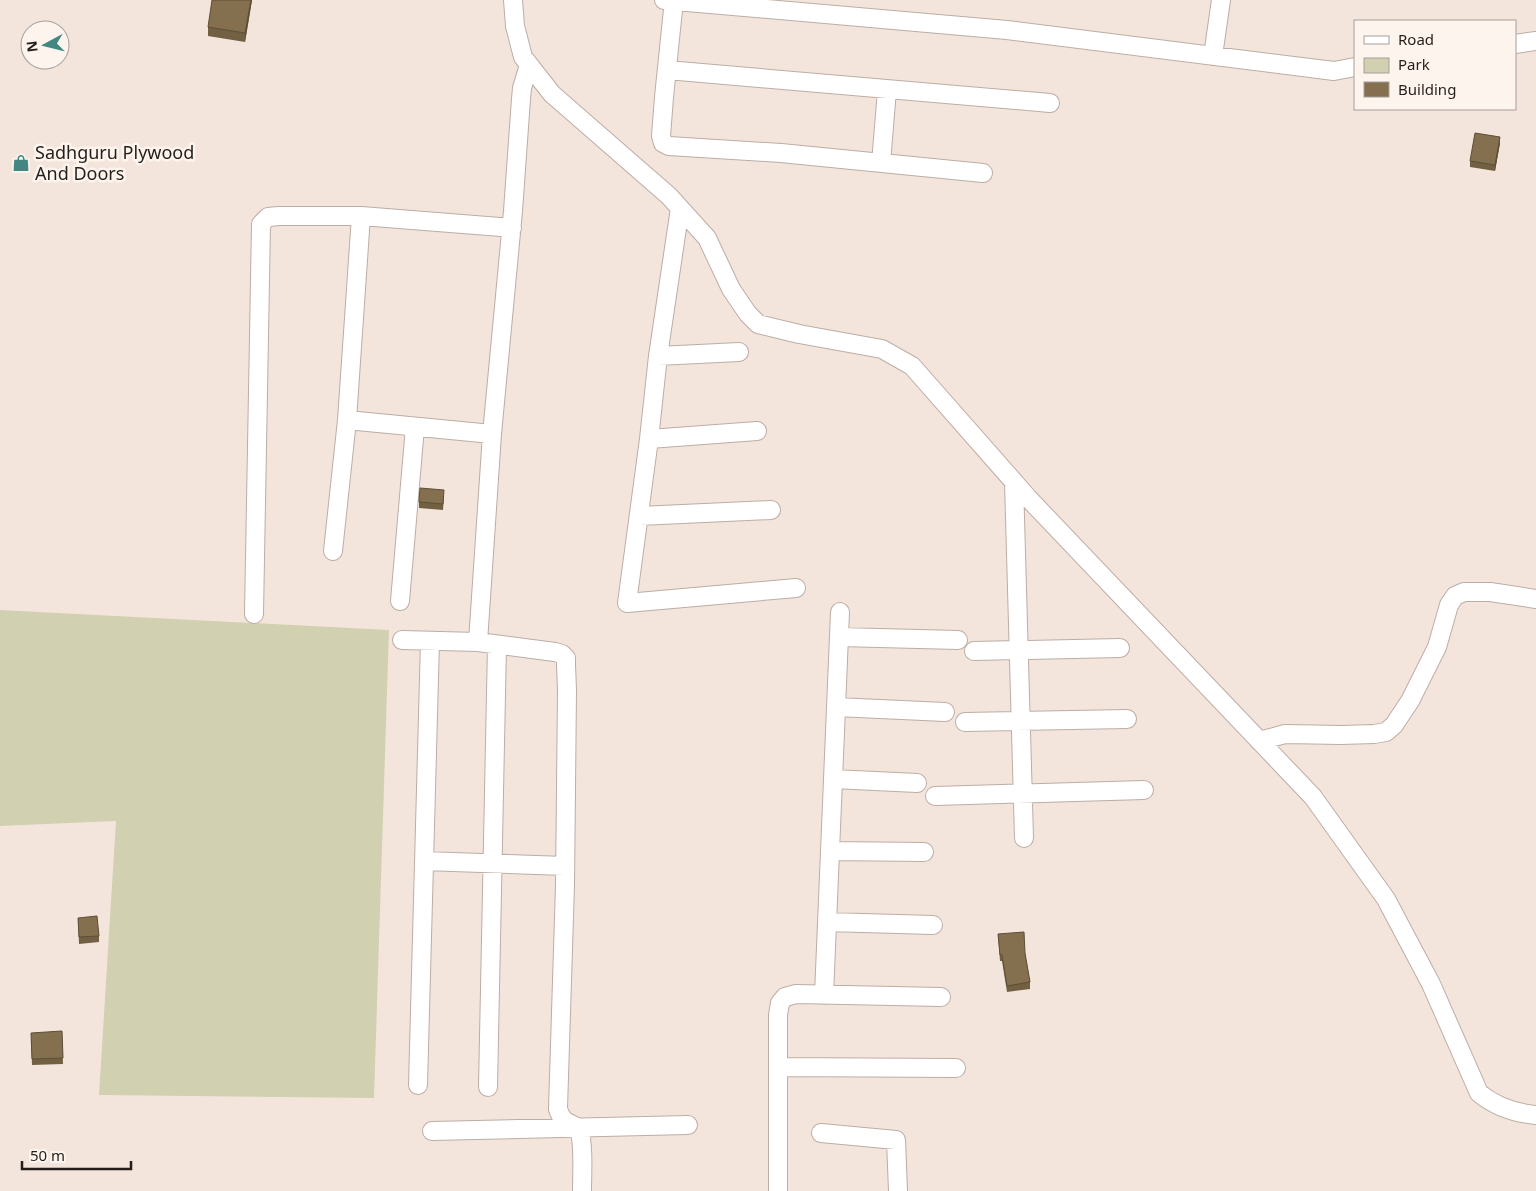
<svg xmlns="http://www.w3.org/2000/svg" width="1536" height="1191" font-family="'Noto Sans',sans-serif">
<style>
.green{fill:#d1d1b1}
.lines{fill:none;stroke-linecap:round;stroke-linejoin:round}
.minor-casing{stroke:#bcada5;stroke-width:20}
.minor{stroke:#fff;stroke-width:18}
.wall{fill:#726043}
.shaded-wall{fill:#5c4e37}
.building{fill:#84704e;stroke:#5c4e37}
.labels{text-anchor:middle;stroke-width:5;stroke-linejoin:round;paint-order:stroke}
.poi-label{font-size:18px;fill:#241e1b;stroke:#fdf4ee;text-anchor:start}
</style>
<rect width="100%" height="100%" fill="#f4e5dc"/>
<path class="green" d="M0 610 389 630 374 1098 99 1095 116 821 0 826Z"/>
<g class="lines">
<g class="minor-casing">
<path id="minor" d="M513 0 515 26 523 57 552 94 669 196 707 238 731 289 748 314 758 324 799 334 882 349 912 366 1029 499 1313 797 1386 899 1431 984 1479 1093C1496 1107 1514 1113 1536 1115
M664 0 1007 30 1334 71 1355 67
M674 0 664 97 661 136 663 143 669 146 781 153 983 173
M1515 44 1536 41
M1213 56 1221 0
M667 70 1050 103
M881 163 887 90
M680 208 658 356 649 439 627 603 796 588
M658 356 739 352
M347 420 492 434
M649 439 757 431
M1014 482 1024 838
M639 516 771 510
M333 551 347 420 361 216
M400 601 415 427
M254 614 261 224 268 217 279 216H361L512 228
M839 637 958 640
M402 640 478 642 555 652 562 654 566 658V665L567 690 565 885 558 1109C564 1128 573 1120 579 1131 584 1141 582 1178 582 1191
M478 642 492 434 513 211 521 99 522 88 529 65
M974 651 1120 648
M836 707 945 712
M965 722 1127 719
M1259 741 1285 734 1341 735 1374 734 1386 732 1394 725 1410 701 1437 647 1449 605 1455 596 1464 592H1490L1536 599
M833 779 917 783
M935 796 1144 790
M830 851 924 852
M424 861 565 866
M827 922 933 925
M824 995 840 612
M778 1067 956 1068
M418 1085 430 641
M488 1087 497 645
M432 1131 688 1125
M821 1133 896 1140 898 1191
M778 1191V1015L780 1003 785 997 796 994 941 997"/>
</g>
<use href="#minor" class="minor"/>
</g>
<path class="wall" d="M252 0 245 42 208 36V27Z
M1500 143 1495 171 1470 167V161Z
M444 496 443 510 419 508V502Z
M78 918 99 936V942L79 944Z
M998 934 1025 953 1030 982V989L1007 992 1002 961H1000Z
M62 1031 63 1064 32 1065 31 1039Z"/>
<path class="shaded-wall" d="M251 0H252L245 42V33Z
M1500 137V143L1495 171V165Z"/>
<path class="building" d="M212 0H251L245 33 208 27Z
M1475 133 1500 137 1495 165 1470 161Z
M420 488 444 490 443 504 419 502Z
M97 916 99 936 79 937 78 918Z
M1024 932 1025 953 1030 982 1007 986 1002 955H1000L998 934Z
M62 1031 63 1058 32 1059 31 1033Z"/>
<defs>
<g id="shop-bare" transform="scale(1.35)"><path d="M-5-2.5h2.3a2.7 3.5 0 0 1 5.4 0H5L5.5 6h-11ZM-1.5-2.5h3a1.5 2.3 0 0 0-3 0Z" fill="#428881" stroke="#fdf4ee" stroke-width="2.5" paint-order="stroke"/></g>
</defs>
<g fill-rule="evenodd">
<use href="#shop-bare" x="21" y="163"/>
</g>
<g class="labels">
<g class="poi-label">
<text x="35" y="159">Sadhguru Plywood<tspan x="35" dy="21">And Doors</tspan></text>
</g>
</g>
<rect x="1354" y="20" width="162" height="90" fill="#fdf4ee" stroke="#a69e9a"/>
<rect x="1364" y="36" width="25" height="8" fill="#ffffff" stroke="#a69e9a"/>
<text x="1398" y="45" font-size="15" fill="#241e1b">Road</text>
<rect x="1364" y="58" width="25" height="15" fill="#d1d1b1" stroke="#a69e9a"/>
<text x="1398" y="70" font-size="15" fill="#241e1b">Park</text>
<rect x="1364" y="82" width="25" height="15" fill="#84704e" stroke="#a69e9a"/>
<text x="1398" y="95" font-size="15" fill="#241e1b">Building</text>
<g transform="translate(45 45) rotate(263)"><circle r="24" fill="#fdf4ee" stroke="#a69e9a"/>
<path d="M0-4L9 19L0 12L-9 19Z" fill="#428881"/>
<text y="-8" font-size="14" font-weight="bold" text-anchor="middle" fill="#241e1b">N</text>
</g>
<path d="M22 1161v8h109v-8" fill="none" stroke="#241e1b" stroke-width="2.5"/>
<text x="30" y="1161" font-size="15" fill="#241e1b" stroke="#fdf4ee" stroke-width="4" paint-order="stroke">50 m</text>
</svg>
